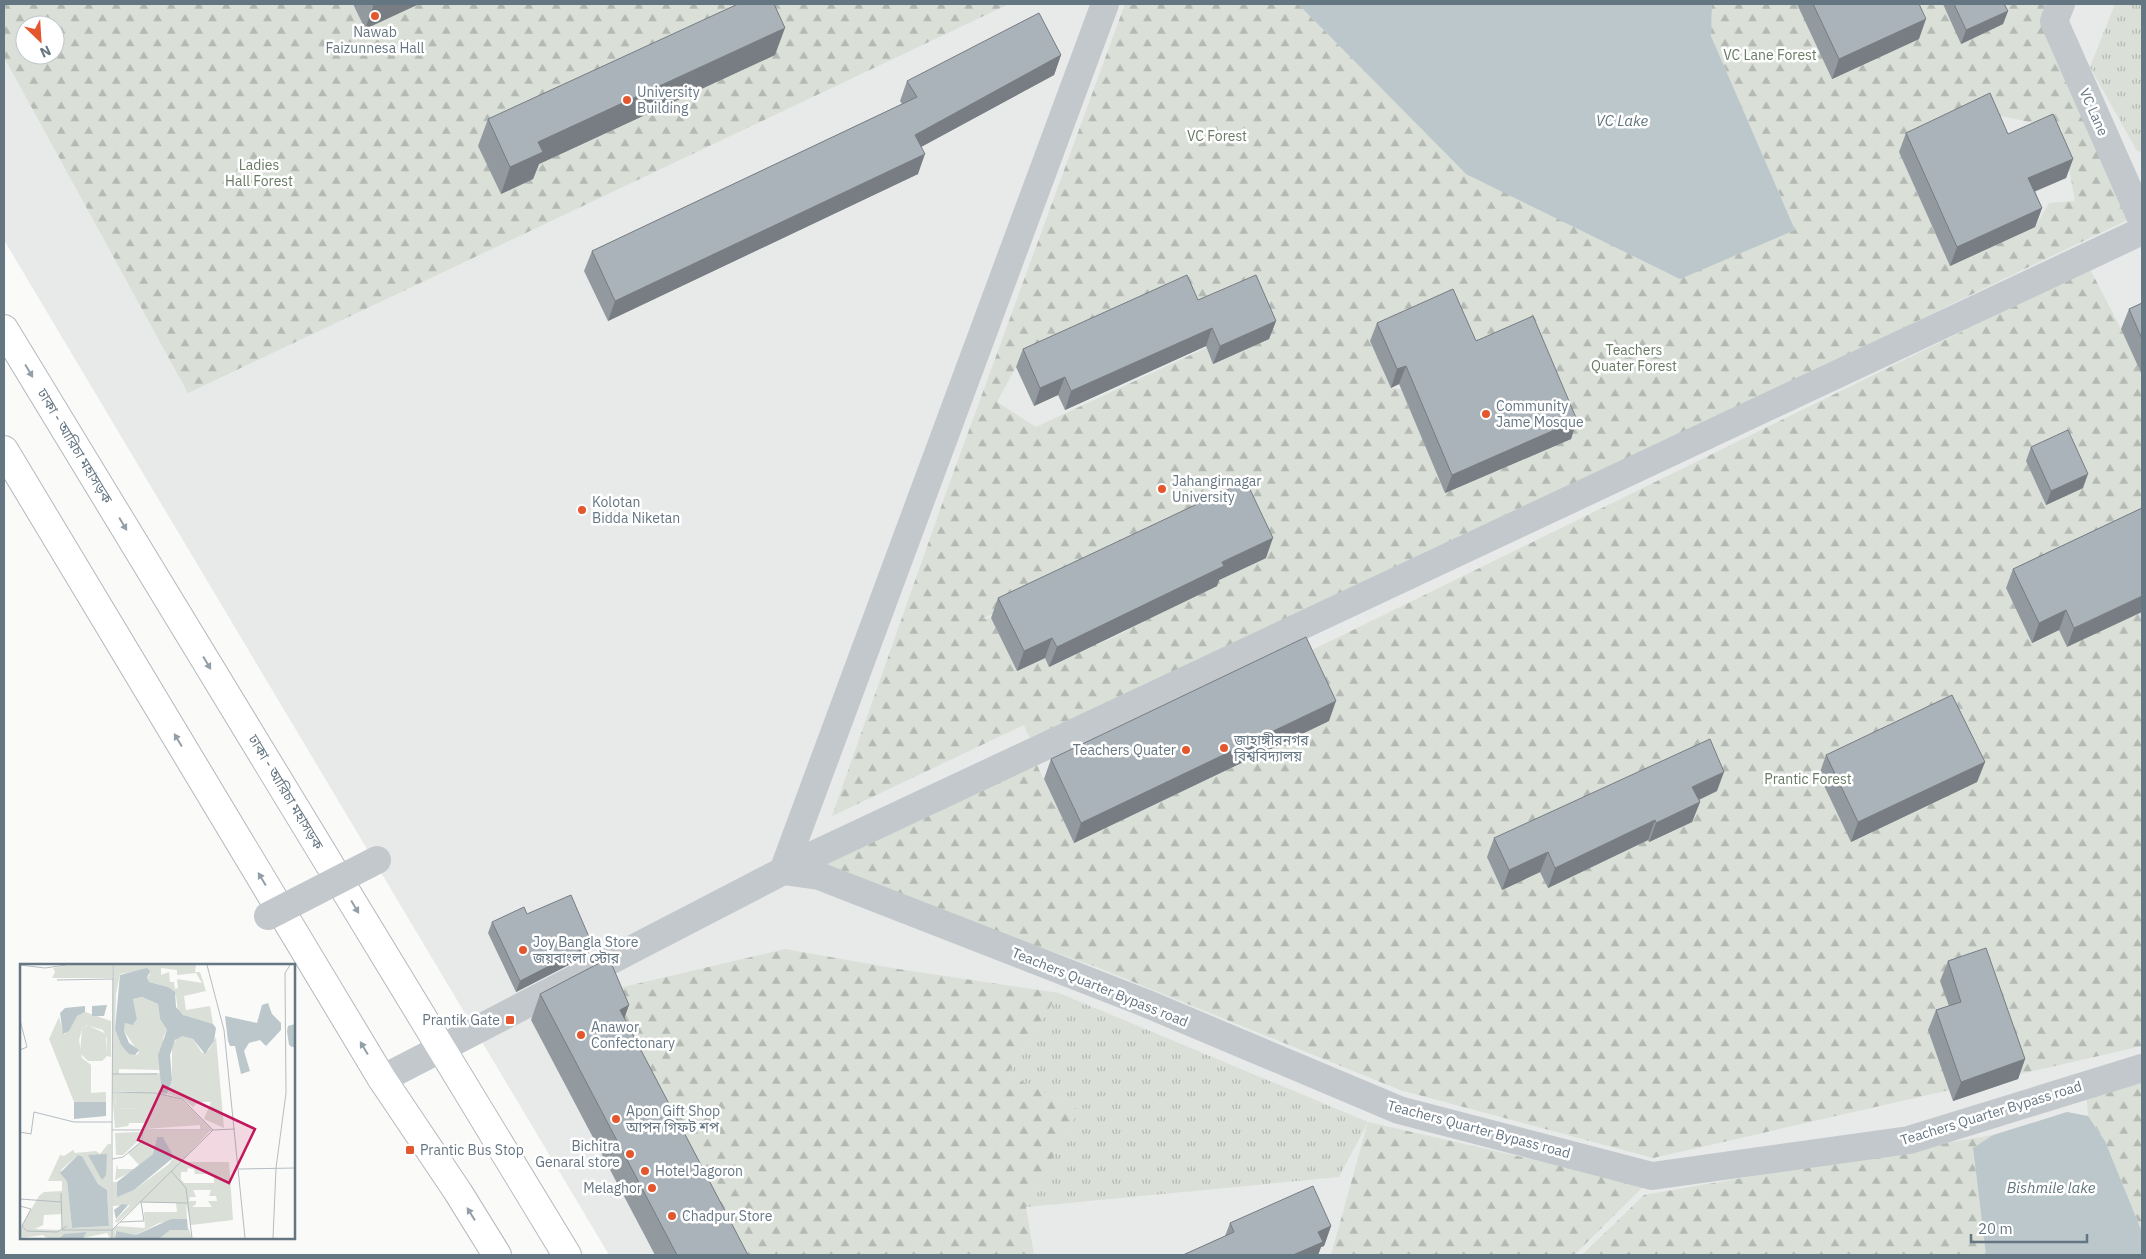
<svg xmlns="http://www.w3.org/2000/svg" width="2146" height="1259" font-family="'IBM Plex Sans','Noto Sans Bengali',sans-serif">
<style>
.built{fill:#e8e9e9;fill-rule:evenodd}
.grass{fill:url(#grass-tufts)}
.forest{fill:url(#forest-firs);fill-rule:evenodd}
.water{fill:#bbc7cb}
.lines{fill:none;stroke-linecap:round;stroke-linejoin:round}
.highway-casing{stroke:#b4b9bd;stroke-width:30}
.minor{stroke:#c3c8cc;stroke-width:28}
.highway{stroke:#fff;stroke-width:28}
.minor-bridge{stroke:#c3c8cc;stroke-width:28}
.wall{fill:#929a9f}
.shaded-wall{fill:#777d82}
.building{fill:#aab3b9;stroke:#777d82}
.oneway{fill:#939fa8}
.poi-dot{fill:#e4572e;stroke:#fff;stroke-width:2}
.labels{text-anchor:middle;stroke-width:5;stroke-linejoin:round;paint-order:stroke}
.poi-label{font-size:14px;fill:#657683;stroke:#fff;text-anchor:start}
.park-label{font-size:14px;fill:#687a64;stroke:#fff}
.street-label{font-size:14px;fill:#657683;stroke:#fff}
.water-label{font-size:15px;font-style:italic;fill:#60757c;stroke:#fff}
.inset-road{fill:none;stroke:#b5bdc2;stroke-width:1}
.view{fill:#c2185b;fill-opacity:0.15;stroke:#c2185b;stroke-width:2.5}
.inset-edge{fill:none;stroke:#657683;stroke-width:2.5}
</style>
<defs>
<pattern id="grass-tufts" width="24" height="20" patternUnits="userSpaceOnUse" patternTransform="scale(1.25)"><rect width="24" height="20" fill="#dadfd7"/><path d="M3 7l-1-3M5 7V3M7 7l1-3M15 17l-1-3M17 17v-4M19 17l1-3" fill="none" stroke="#b4b9b4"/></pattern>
<pattern id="forest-firs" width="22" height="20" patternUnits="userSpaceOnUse" patternTransform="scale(1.25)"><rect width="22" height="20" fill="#dadfd7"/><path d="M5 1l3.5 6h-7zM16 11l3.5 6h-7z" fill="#b4b9b4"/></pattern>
</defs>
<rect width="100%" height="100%" fill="#fafaf8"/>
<path class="built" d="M4 4H2142V1255H609L4 240ZM25 25H55V55H25Z"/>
<path class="grass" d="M2115 4H2142V152L2137 151 2090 67Z
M1059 993 1368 1122 1339 1177 1026 1207 1079 1110 1007 1074Z"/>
<path class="forest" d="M4 4H353L365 29 419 4H1009L188 393 4 57ZM25 25H55V55H25Z
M1125 4H1298L1466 174 1795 230 1711 36 1712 4H2061L2140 214 1964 298 1685 435 1030 738 1024 725 832 816 947 490ZM1983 112 2062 129 2075 201 2049 203 2035 227 1950 266 1899 152ZM1210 346 1036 427 997 402 1016 367ZM1467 354 1446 493 1401 389 1390 388ZM1237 496 1119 608 1129 630 1097 645 1093 639 1072 649 1074 655 1050 667 1045 658 1017 671 991 618 982 619Z
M2090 269 2121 329 2142 375V1046L1653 1158 1400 1090 1094 966 880 892 812 867 1034 759 1074 843 1329 721 1298 657Z
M785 949 898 969 1059 993 1007 1074 1079 1110 1026 1207 1034 1255H726L589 995Z
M2142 1069V1232L2105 1141 2088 1116 2086 1086Z
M1368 1122 1645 1185 1574 1255H1331Z
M1993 1135 1973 1148 1986 1255H1582L1644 1195Z"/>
<path class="water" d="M1298 4H1712L1711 36 1795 230 1680 279 1466 174Z
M2067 1112 2088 1116 2105 1141 2142 1232V1255H1986L1973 1148 1993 1135Z"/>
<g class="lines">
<g class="highway-casing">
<path id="highway" d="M4 329 567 1255
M4 450 382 1079 458 1192 497 1255"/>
</g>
<path class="minor" d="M2061 4 2054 21 2142 220
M783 871 790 866 2142 231
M783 871 819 876 1145 1003 1399 1110 1652 1176 1909 1140 2142 1068
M382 1079 783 871 1105 4"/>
<use href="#highway" class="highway"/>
<path class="minor-bridge" d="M268 916 377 860"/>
</g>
<path class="wall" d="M353 4H419L365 29Z
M1797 4H1919V39L1832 79Z
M1943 4H2004L2008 11 2003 24 1961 44Z
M775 55 539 164 533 179 501 194 478 146 488 119Z
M1061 55 1054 75 921 147 918 174 608 321 584 271 592 251 902 104 900 101 907 81Z
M1906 133 2008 134 2073 159 2066 178 2035 191 2042 208 2035 227 1950 266 1899 152Z
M1198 300 1276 321 1269 339 1213 364 1206 346 1065 410 1058 395 1034 406 1016 367 1023 349Z
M2142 303V375L2121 329 2129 309Z
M1377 323 1476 341 1577 420 1571 439 1445 493 1399 384 1391 388 1370 341Z
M2031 447 2083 488 2046 505 2026 461Z
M2142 508 2067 647 2059 630 2032 643 2006 588 2013 569Z
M1266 558 1219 580 1217 586 1049 667 1045 658 1017 671 991 618 998 598Z
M1329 721 1074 843 1044 779 1051 759Z
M1826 755 1985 762 1977 782 1851 842 1819 775Z
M1717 791 1699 800 1700 802 1692 822 1649 842 1648 840 1548 888 1540 872 1502 890 1487 857 1494 838Z
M527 914 588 955 516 992 488 933 492 922Z
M1948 961 2025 1059 2018 1079 1953 1101 1928 1030 1936 1010 1949 1006 1940 981Z
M540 994 629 1005 624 1018 748 1255H655L531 1020Z
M1230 1223 1331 1226 1324 1246 1321 1247 1318 1255H1183L1225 1236Z"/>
<path class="shaded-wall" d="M374 4H419L365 29Z
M2008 11 2003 24 1961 44 1966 30Z
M1926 19 1919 39 1832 79 1839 59Z
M785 28 775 55 539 164 533 179 501 194 510 167 538 142Z
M1061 55 1054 75 908 154 915 135Z
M925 154 918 174 608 321 615 301Z
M2073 159 2066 178 2022 197 2028 178Z
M2042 208 2035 227 1950 266 1957 247Z
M1276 321 1269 339 1213 364 1220 346Z
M1212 328 1206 346 1065 410 1071 391Z
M1406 366 1399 384 1391 388 1397 369Z
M1065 377 1058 395 1034 406 1040 388Z
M1577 420 1571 439 1445 493 1452 475Z
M2088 474 2083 488 2046 505 2051 491Z
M1273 538 1266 558 1219 580 1217 586 1049 667 1057 647 1222 562Z
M2142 596V612L2067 647 2074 628Z
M2066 610 2059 630 2032 643 2039 623Z
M1052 638 1045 658 1017 671 1024 651Z
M1336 701 1329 721 1074 843 1081 823Z
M1985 762 1977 782 1851 842 1858 822Z
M1724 772 1717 791 1685 806 1692 787Z
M1700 802 1692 822 1649 842 1656 823Z
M1655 820 1648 840 1548 888 1555 868Z
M1548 852 1540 872 1502 890 1509 870Z
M592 944 588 955 516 992 520 981Z
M629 1005 620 1030V1010Z
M2025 1059 2018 1079 1953 1101 1961 1082Z
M1331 1226 1324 1246 1321 1247 1318 1255H1293L1318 1232Z"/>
<path class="building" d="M738 4H774L785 28 538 142 543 152 510 167 488 119Z
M1813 4H1919L1926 19 1839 59Z
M1954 4H2004L2008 11 1966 30Z
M1039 13 1061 55 915 135 925 154 615 301 592 251 917 97 907 81Z
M1990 93 2008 134 2053 114 2073 159 2028 178 2042 208 1957 247 1906 133Z
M1187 275 1198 300 1256 275 1276 321 1220 346 1212 328 1071 391 1065 377 1040 388 1023 349Z
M1453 289 1476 341 1533 316 1577 420 1452 475 1406 366 1397 369 1377 323Z
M2142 303V339L2129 309Z
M2068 430 2088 474 2051 491 2031 447Z
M1246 481 1273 538 1222 562 1224 566 1057 647 1052 638 1024 651 998 598Z
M2142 508V596L2074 628 2066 610 2039 623 2013 569Z
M1306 637 1336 701 1081 823 1051 759Z
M1952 695 1985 762 1858 822 1826 755Z
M1710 739 1724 772 1692 787 1700 802 1656 823 1655 820 1555 868 1548 852 1509 870 1494 838Z
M571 895 592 944 520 981 492 922 524 907 527 914Z
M1986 948 2025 1059 1961 1082 1936 1010 1961 1002 1948 961Z
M609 958 629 1005 620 1010 748 1255H677L540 994Z
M1313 1186 1331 1226 1318 1232 1323 1242 1293 1255H1183L1234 1232 1230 1223Z"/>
<defs><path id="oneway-solid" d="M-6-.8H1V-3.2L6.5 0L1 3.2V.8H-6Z" transform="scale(1.25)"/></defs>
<g class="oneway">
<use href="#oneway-solid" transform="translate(29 371) rotate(59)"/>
<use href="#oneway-solid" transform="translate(123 524) rotate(59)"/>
<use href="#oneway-solid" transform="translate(207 663) rotate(59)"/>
<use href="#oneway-solid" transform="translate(178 740) rotate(-121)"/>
<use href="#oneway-solid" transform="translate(262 879) rotate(-121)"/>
<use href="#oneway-solid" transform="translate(355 907) rotate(59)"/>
<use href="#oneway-solid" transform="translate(364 1048) rotate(-121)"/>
<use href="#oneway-solid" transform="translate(471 1214) rotate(-122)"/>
</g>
<g class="poi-dot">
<circle cx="375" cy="16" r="5"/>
<circle cx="627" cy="100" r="5"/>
<circle cx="1486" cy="414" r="5"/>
<circle cx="1162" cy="489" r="5"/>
<circle cx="582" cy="510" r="5"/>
<circle cx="1224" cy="748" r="5"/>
<circle cx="1186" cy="750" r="5"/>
<circle cx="523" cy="950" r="5"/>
<rect x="505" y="1015" width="10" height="10" rx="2.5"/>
<circle cx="581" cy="1035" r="5"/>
<circle cx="616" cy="1119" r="5"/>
<rect x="405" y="1145" width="10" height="10" rx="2.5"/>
<circle cx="630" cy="1154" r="5"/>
<circle cx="645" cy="1171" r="5"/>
<circle cx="652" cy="1188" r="5"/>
<circle cx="672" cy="1216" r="5"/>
</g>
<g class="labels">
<g class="poi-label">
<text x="375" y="37" text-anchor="middle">Nawab<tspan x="375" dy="16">Faizunnesa Hall</tspan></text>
<text x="637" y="97">University<tspan x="637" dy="16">Building</tspan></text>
<text x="1496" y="411">Community<tspan x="1496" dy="16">Jame Mosque</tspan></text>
<text x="1172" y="486">Jahangirnagar<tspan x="1172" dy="16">University</tspan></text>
<text x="592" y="507">Kolotan<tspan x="592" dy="16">Bidda Niketan</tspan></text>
<text x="1234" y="745">জাহাঙ্গীরনগর<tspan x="1234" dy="16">বিশ্ববিদ্যালয়</tspan></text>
<text x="1176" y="755" text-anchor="end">Teachers Quater</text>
<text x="533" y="947">Joy Bangla Store<tspan x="533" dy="16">জয়বাংলা স্টোর</tspan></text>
<text x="500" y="1025" text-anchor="end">Prantik Gate</text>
<text x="591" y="1032">Anawor<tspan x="591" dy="16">Confectonary</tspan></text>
<text x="626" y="1116">Apon Gift Shop<tspan x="626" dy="16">আপন গিফট শপ</tspan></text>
<text x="620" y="1151" text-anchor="end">Bichitra<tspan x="620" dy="16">Genaral store</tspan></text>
<text x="420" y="1155">Prantic Bus Stop</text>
<text x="655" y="1176">Hotel Jagoron</text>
<text x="642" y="1193" text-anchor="end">Melaghor</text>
<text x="682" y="1221">Chadpur Store</text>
</g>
<g class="park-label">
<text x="1770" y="60">VC Lane Forest</text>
<text x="1217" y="141">VC Forest</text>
<text x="259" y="170">Ladies<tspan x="259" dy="16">Hall Forest</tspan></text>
<text x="1634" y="355">Teachers<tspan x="1634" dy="16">Quater Forest</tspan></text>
<text x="1808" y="784">Prantic Forest</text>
</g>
<g class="street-label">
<text transform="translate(2094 112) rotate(66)" y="5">VC Lane</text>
<text transform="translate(75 446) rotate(59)" y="5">ঢাকা - আরিচা মহাসড়ক</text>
<text transform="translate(286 792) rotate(59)" y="5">ঢাকা - আরিচা মহাসড়ক</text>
<text transform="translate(1100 987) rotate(22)" y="5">Teachers Quarter Bypass road</text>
<text transform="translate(1991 1113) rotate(-17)" y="5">Teachers Quarter Bypass road</text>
<text transform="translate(1479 1129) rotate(15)" y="5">Teachers Quarter Bypass road</text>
</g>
<g class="water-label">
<text x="1622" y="126">VC Lake</text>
<text x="2051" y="1193">Bishmile lake</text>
</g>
</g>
<g transform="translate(20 964)">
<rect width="275" height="275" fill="#fafaf8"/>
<path d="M68 61 86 70 87 92 82 97H68L60 89 62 65ZM118 128V144L96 145 95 129ZM120 168 121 174 103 191H96L95 169Z" fill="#dadfd7"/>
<path d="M48 1H92V14H32L35 8 33 4ZM93 1H176L175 8H180L186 27 164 32 166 46 190 42 193 60 165 52 158 47 156 32 148 23 129 18 127 15 130 10 120 7 100 10 96 30 95 65 101 81 116 91 119 89 104 67 105 59 114 60 117 55 113 35 122 33 138 40 140 55 147 66 143 74 142 129 162 136 192 165H180V161L125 165V159H109L108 162 95 164 92 128 95 129 96 145 118 144V128L92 127ZM141 4 157 6V11L176 9 182 19 157 15 158 24 155 25 154 18H150L149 8 141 11ZM99 105 139 106 140 109 99 110ZM65 48 91 57V93L87 92V74L83 66 67 61 62 65 59 76 62 94 71 101V129L86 128V138H54L29 75 39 53 44 71 57 52ZM162 72 173 75 182 89 189 86 196 73 204 164 184 155 191 138H178L173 143 163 135 147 130 152 116V82L158 73ZM122 167H190L161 198H209L213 256 171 261 166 239 167 255 139 259 116 271 95 267V274H90L87 269 63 274 67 268 40 274H27L23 271 0 274V264L19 232 24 228 42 227V217H28L40 191 44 192 53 186 55 189 76 187 80 190 88 180H91V266L96 262 125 264 124 248H157L156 239 120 238 97 259 95 257 110 241 93 242V218H97V232L114 226 149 200 154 193 143 173H137L133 190 119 201 108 189 122 177ZM58 191 62 192 78 220 87 226 89 262 52 264 47 217 41 206ZM168 204 174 205 175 210H194V219H164L157 211 161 215V208H167ZM173 226H191L189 232H196L197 237H188L192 243H172L176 240V237H169L170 233H176ZM42 250V266L15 265 23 261 24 251ZM97 200 98 205H117L95 216ZM168 263 172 274H140L149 266H168Z" fill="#dadfd7" fill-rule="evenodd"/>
<path d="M127 4 130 7 127 14 129 18 148 23 155 28 156 43 163 51 193 60 196 64 194 77 185 90 173 75 162 72 155 76 150 91 152 116 147 130 142 129 138 91 147 66 140 55 138 40 122 33 113 35 117 55 113 61 105 59 104 67 109 79 119 86 115 91 109 90 101 81 95 65 100 11ZM248 39 252 50 261 59V66L246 82 240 76 229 79 224 87 230 107 221 110 215 82H210L208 77 205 52 237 59 242 41ZM65 42V48L57 52 49 67 43 70 40 49 45 44ZM72 42 87 41 84 52H72ZM275 60V83H272L269 81 267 67 268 62ZM54 138H86V152L54 155ZM137 173H143L154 193 114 226 97 233V218L133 190ZM87 190 86 211 82 216 68 191ZM58 191 62 192 78 220 87 226 89 262 52 264 47 217 40 209ZM102 240 108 241 96 255 94 246ZM151 255H167L168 266H150L140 274H95L96 267 116 271ZM67 268 63 274H40L44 270Z" fill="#bbc7cb"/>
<path class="inset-road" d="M0 1 25 4 46 1M187 1 204 66 225 274M37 16 93 15M0 56 7 83 0 86M0 91V138M92 110H137M92 128 135 129 162 135 193 166M92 166 93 1M0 168 11 170 14 148 54 158H92M92 195 103 193 122 177V166M219 205 275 204M151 207 166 224 172 274M41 229 42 266H92M0 235 41 238M120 238 167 239M0 242 11 245 2 262 7 267 37 268 47 262M100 258 124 257 121 238M92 266 193 166 215 165M92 274V166H193M253 274 256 204 266 129 265 9 270 1"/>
<path class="view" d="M143 122 235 165 209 219 118 176Z"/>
<rect width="275" height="275" class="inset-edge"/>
</g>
<rect width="2146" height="1259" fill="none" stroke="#657683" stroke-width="10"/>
<g transform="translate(40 40) rotate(155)"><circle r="24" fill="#ffffff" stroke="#c1c8cd"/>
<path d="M0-4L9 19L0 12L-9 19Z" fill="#e4572e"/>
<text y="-8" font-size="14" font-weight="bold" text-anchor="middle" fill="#657683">N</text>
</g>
<path d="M1971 1234v8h116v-8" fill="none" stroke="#657683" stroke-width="2.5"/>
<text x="1978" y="1234" font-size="15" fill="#657683" stroke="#ffffff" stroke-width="4" paint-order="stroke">20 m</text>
</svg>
